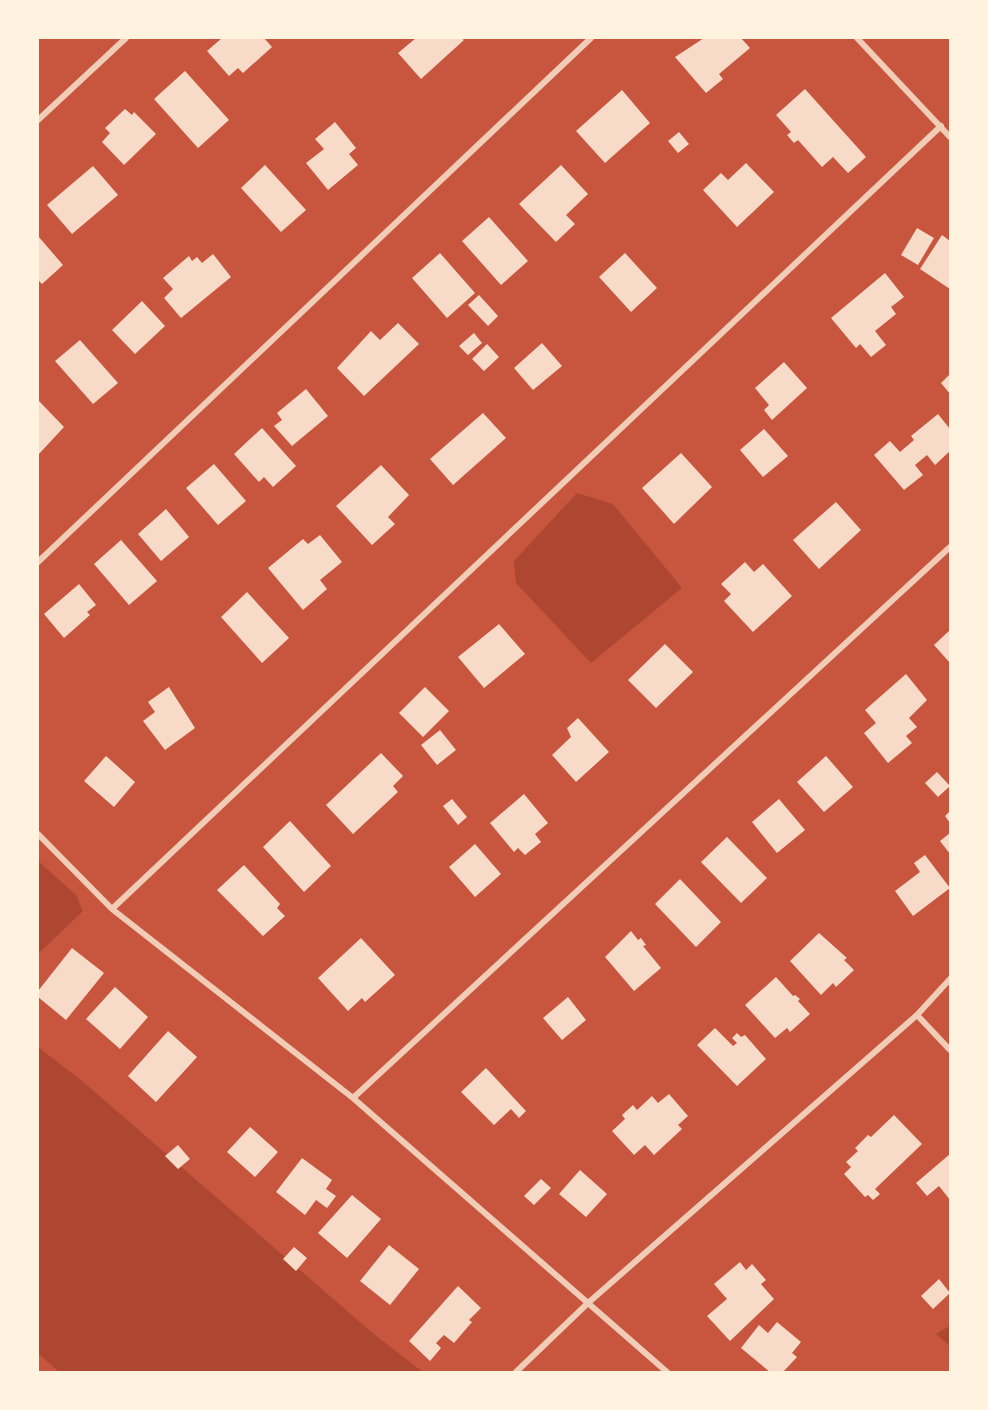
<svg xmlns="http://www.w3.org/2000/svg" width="988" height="1410" font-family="Roboto,sans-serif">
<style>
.green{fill:#ae4732}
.building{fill:#f7dbc8}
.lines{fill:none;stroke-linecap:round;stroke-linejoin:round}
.minor{stroke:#f1ccb7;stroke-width:6}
</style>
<rect width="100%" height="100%" fill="#c8553d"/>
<path class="green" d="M577 493 613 504 682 588 591 663 516 583 514 561Z
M38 861 76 895 83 911 38 954Z
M38 1047 81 1080 376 1336 423 1372H59L38 1353Z
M950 1326V1346L936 1334Z"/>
<path class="building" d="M222 38H264L272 47 243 73 238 68 229 76 207 51Z
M416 38H461L464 40 421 79 398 53Z
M704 38H741L750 48 719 74 723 79 706 93 675 57Z
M185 71 229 120 198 148 154 99Z
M805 89 866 157 848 173 833 157 822 167 798 140 794 143 787 135 791 132 776 115Z
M622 90 650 123 605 163 576 131Z
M125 109 132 115 134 112 156 134 124 165 102 142 110 133 105 128Z
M335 122 356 148 349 154 358 165 328 190 306 163 324 149 315 139Z
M679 132 689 144 678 153 668 141Z
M746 163 774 192 737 227 703 190 721 173 728 180Z
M265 165 306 210 281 232 241 188Z
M561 165 588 194 566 215 575 224 556 242 519 204Z
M93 166 118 195 72 234 47 205Z
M489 217 528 261 501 285 462 241Z
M917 228 934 238 918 265 901 255Z
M942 235 950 241V289L920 269Z
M38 236 63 265 42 284 38 280Z
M440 253 475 293 447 318 412 278Z
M625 253 657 288 631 312 599 277Z
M213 254 231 277 181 318 164 298 173 289 163 278 189 256 192 261 197 257 202 263Z
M885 273 904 297 891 307 896 314 875 331 886 345 871 357 860 344 856 348 831 318Z
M479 295 498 316 488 326 468 305Z
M142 301 165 326 135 354 112 330Z
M398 323 419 344 364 396 337 368 371 331 380 340Z
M474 333 482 343 468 355 459 346Z
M80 340 118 383 93 404 55 361Z
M542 343 562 366 533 390 514 368Z
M487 344 499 357 484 371 472 359Z
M784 362 807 388 772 420 764 410 769 405 755 388Z
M950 374V394L941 383Z
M306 389 328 416 292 446 274 426 282 420 277 413Z
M38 400 64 427 38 455Z
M483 413 506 438 453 485 430 459Z
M938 414 950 429V451L935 465 927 455 915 465 923 475 904 490 874 455 890 441 900 452 914 440 911 436Z
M262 428 296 466 273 487 264 477 259 482 234 454Z
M764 429 788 456 763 477 740 450Z
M681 453 712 487 674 524 642 488Z
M214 464 246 501 218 525 186 488Z
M381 465 409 495 388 517 395 524 372 545 336 506Z
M836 502 861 530 819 569 793 540Z
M166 509 189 537 161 561 138 534Z
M320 535 342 562 320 580 327 589 303 610 268 568 303 539 308 544Z
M121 540 157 581 129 605 94 564Z
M745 562 754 572 763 564 792 596 753 632 724 601 731 594 721 584Z
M79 584 96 605 87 612 90 615 64 638 44 614Z
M247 592 289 638 262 663 221 617Z
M499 624 525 654 484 688 458 657Z
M950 630V663L934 645Z
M665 644 693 672 656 708 628 680Z
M906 674 927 700 909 718 917 727 906 736 912 743 888 763 864 733 876 723 865 710Z
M169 687 195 728 165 750 143 721 155 712 148 702Z
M425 687 449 711 423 737 399 713Z
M578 718 609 752 576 782 552 755 571 737 567 728Z
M440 730 456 750 437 765 421 745Z
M381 753 403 776 393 786 398 792 353 834 326 805Z
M106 756 135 782 114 807 84 781Z
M826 756 853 787 824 812 797 782Z
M937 772 950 786 938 797 925 783Z
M524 794 548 823 535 834 541 842 525 855 518 848 514 852 490 823Z
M452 799 467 817 458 825 443 806Z
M779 799 805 830 777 853 752 822Z
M950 811V823L945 816Z
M290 821 331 866 304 892 263 847Z
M950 833V854L940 841Z
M727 837 767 878 741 903 701 862Z
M475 844 501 874 475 897 449 867Z
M925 855 950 888 913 916 895 891 920 872 914 863Z
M244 865 280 904 277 908 285 916 263 936 217 890Z
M680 879 721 922 696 947 655 904Z
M631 931 638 940 641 938 646 945 643 946 661 968 634 991 605 957Z
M819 933 847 958 844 960 854 970 836 987 833 983 821 995 790 961Z
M361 938 395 975 365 1002 362 998 348 1011 318 978Z
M72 948 104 973 66 1020 38 997V991Z
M776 977 793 996 795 995 800 999 798 1001 810 1014 790 1032 787 1028 775 1038 745 1005Z
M115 987 148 1017 120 1049 86 1019Z
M568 997 586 1020 562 1040 543 1018Z
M715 1028 733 1046 737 1043 732 1038 737 1033 741 1037 745 1035 766 1059 737 1086 697 1045Z
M168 1031 197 1057 156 1102 128 1076Z
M486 1068 526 1111 519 1118 511 1109 494 1125 461 1092Z
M669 1094 688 1116 678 1125 682 1129 654 1155 645 1145 634 1155 612 1131 625 1119 622 1115 633 1105 637 1110 652 1096 658 1103Z
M894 1115 922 1144 875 1189 880 1194 873 1200 868 1195 865 1197 844 1174 851 1167 846 1162 858 1151 855 1148 868 1135 871 1137Z
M250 1127 278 1152 255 1177 227 1152Z
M178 1145 190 1159 178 1169 165 1156Z
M950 1154V1200L939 1186 927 1196 916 1183Z
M302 1158 332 1180 326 1189 336 1196 327 1208 316 1200 305 1215 276 1192Z
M580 1170 607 1194 586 1217 559 1194Z
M541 1179 551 1188 534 1205 524 1196Z
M352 1195 381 1219 347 1258 318 1233Z
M389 1245 419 1269 390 1305 360 1281Z
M294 1247 307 1258 296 1271 283 1259Z
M740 1262 746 1270 752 1264 766 1280 761 1284 774 1299 730 1341 707 1316 727 1299 714 1284Z
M939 1279 950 1293 933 1309 921 1296Z
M458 1286 481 1308 469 1320 472 1322 454 1343 444 1335 436 1343 441 1348 430 1361 409 1341Z
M777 1322 801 1342 792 1353 797 1357 783 1372H770L741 1348 759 1325 768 1333Z"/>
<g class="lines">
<path class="minor" d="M857 38 950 137
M38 120 126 38
M38 562 591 38
M38 834 112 909 353 1098 667 1372
M112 909 941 126
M917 1015 950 1050
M353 1098 950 547
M516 1372 588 1303 917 1015 950 979"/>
</g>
<rect width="988" height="1410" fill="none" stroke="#fff3e0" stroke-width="78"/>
</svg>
